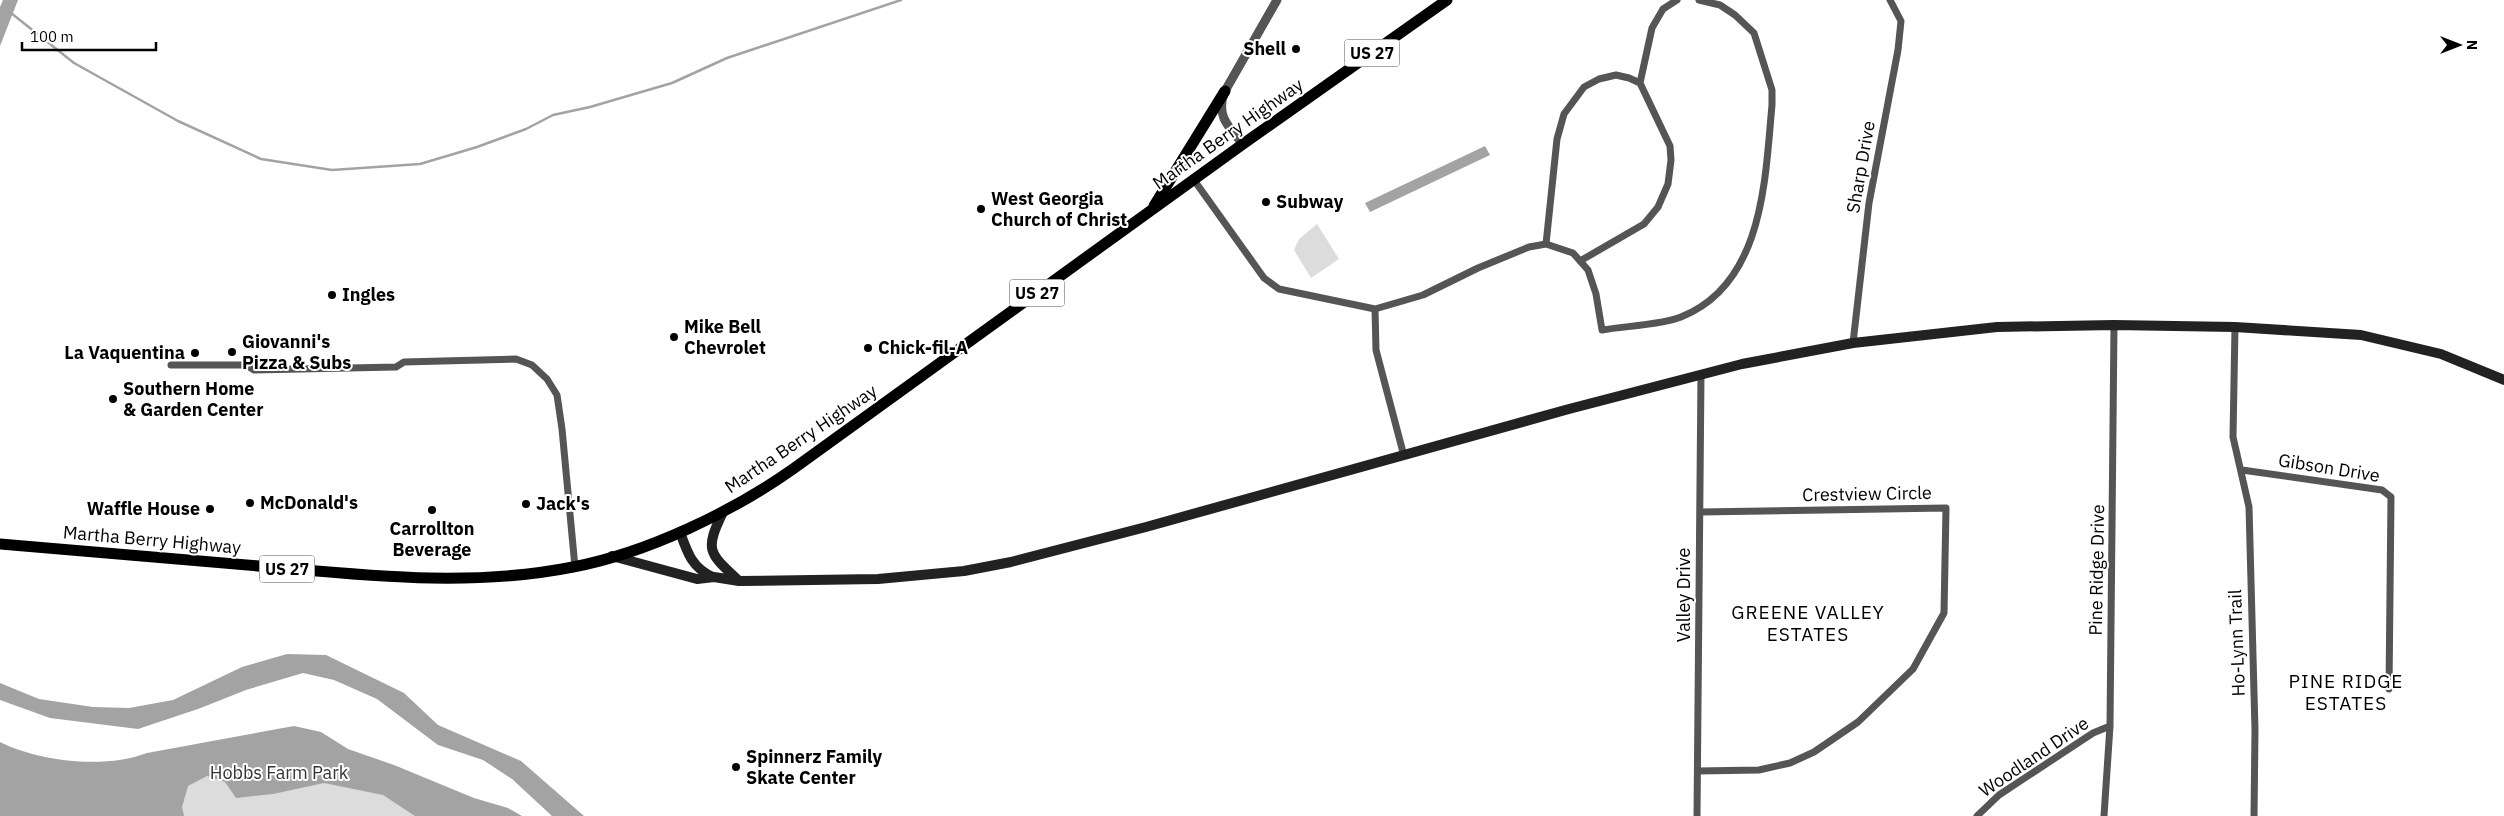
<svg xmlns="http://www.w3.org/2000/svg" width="2504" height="816" font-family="'IBM Plex Sans',sans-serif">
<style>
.green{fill:#dcdcdc}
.water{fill:#a3a3a3}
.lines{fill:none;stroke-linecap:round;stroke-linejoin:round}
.stream{stroke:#a3a3a3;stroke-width:2.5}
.minor{stroke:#555;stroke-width:7}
.tertiary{stroke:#555;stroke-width:9}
.secondary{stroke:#222;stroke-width:10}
.primary{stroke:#000;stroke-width:11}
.poi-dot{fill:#000;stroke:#fff;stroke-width:2}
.labels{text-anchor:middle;stroke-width:4;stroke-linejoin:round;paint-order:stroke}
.shield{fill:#fff;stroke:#4c4c4c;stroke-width:1}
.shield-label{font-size:16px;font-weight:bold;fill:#000}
.poi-label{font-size:18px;font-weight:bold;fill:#000;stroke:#fff;text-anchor:start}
.street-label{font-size:18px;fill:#000;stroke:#fff}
.park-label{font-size:18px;fill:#333;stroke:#fff}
.neighbourhood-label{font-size:19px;letter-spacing:1px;fill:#000;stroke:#fff}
</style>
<rect width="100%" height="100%" fill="#fff"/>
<path class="green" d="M1317 224 1339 259 1311 278 1294 250 1299 239Z
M283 728 502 816H0V790Z"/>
<path class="water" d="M3 0H18L0 46V7Z
M1485 146 1490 155 1370 212 1365 203Z
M287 654 326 655 404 693 438 725 521 761 584 816H552L512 779 483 760 438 745 377 699 334 680 303 673 246 690 198 709 138 729 50 718 0 700V683L39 699 93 707 129 708 173 700 242 667Z
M294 726 321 732 348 749 394 765 474 798 508 808 522 816H415L383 795 324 783 273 794 236 798 225 782 207 776 188 786 182 807 184 816H0V742C40 762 105 769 147 753Z"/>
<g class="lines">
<path class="stream" d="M11 13 74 63 178 121 261 159 332 170 420 164 477 147 526 129 553 115 590 107 672 83 727 58 901 0"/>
<path class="minor" d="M1640 83 1652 28 1663 9 1677 0
M1194 180 1264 278 1279 289 1375 309 1423 295 1478 268 1529 247 1546 244 1573 253 1588 270 1596 294 1602 330C1625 326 1661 325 1681 317 1764 284 1765 179 1772 105V90L1754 33 1735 15 1720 5 1699 0
M1546 244 1557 139 1564 114 1584 87 1599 79 1616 75 1629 78 1640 83 1670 146 1671 160 1668 184 1658 207 1644 224 1580 261
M1375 309 1376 350 1404 456
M2235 327 2233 437 2249 507 2255 730 2254 816
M1853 343 1869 203 1898 50 1901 21 1890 0
M171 365H246L254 370 396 367 404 362 516 359 532 365 547 379 557 395 562 429 575 567
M2242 470 2382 490 2391 497 2389 689
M1698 771 1759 770 1790 763 1814 752 1858 722 1913 669 1944 613 1946 508 1700 512
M1697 816 1701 374
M1977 816 1999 795 2093 733 2110 726
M2104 816 2110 726 2114 325"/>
<path class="tertiary" d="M1243 144C1228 127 1215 114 1225 91L1277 0"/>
<path class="secondary" d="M723 512C704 551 709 553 739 581
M680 532C687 552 692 568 713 577
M612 556 697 579 714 577 739 581 878 579 964 571 1011 562 1146 527 1569 409 1742 364 1853 343 1997 327 2114 325 2235 327 2361 335 2441 354 2504 380"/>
<path class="primary" d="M1154 206 1225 91
M0 544C90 552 180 560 270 567 371 576 473 587 573 567 647 553 732 512 793 469L1243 144 1447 0"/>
</g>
<g class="poi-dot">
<circle cx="1296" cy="49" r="5"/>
<circle cx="1266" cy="202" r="5"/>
<circle cx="981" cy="209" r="5"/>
<circle cx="332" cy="295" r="5"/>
<circle cx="674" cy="337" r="5"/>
<circle cx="868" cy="348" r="5"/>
<circle cx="232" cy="352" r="5"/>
<circle cx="195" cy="353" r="5"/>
<circle cx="113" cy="399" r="5"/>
<circle cx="250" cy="503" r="5"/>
<circle cx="526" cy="504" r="5"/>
<circle cx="210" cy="509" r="5"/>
<circle cx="432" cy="510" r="5"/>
<circle cx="736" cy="767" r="5"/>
</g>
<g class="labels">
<g class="shield">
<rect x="1344.5" y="39.5" width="55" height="27" rx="4"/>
<rect x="1009.5" y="279.5" width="55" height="27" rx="4"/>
<rect x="259.5" y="555.5" width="55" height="27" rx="4"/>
</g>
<g class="shield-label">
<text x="1372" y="59">US 27</text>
<text x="1037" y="299">US 27</text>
<text x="287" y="575">US 27</text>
</g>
<g class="poi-label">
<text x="1286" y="55" text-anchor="end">Shell</text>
<text x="991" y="205">West Georgia<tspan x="991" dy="21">Church of Christ</tspan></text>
<text x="1276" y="208">Subway</text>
<text x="342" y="301">Ingles</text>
<text x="684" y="333">Mike Bell<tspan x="684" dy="21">Chevrolet</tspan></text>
<text x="242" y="348">Giovanni's<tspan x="242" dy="21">Pizza &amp; Subs</tspan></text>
<text x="878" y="354">Chick-fil-A</text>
<text x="185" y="359" text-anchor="end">La Vaquentina</text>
<text x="123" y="395">Southern Home<tspan x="123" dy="21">&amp; Garden Center</tspan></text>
<text x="260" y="509">McDonald's</text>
<text x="536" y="510">Jack's</text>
<text x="200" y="515" text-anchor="end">Waffle House</text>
<text x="432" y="535" text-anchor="middle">Carrollton<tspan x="432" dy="21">Beverage</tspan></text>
<text x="746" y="763">Spinnerz Family<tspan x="746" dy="21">Skate Center</tspan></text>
</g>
<g class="street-label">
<text transform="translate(1228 134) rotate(-35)" y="6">Martha Berry Highway</text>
<text transform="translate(1861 167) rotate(-80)" y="6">Sharp Drive</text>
<text transform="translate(801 439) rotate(-34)" y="6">Martha Berry Highway</text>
<text transform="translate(2329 468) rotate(9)" y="6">Gibson Drive</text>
<text transform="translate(1867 494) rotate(-1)" y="6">Crestview Circle</text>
<text transform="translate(152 540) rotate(5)" y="6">Martha Berry Highway</text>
<text transform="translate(2097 570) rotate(-89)" y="6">Pine Ridge Drive</text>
<text transform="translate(1684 595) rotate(-90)" y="6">Valley Drive</text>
<text transform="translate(2237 643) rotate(-92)" y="6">Ho-Lynn Trail</text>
<text transform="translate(2034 757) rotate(-34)" y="6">Woodland Drive</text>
</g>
<g class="park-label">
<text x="279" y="779">Hobbs Farm Park</text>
</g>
<g class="neighbourhood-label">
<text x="1808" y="619">GREENE VALLEY<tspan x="1808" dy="22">ESTATES</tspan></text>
<text x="2346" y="688">PINE RIDGE<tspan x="2346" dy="22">ESTATES</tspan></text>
</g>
</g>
<g transform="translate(2459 45) rotate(90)" stroke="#ffffff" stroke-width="4" paint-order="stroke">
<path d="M0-4L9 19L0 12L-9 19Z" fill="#000000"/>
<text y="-8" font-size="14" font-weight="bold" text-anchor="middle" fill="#000000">N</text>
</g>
<path d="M22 42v8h134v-8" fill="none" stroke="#000000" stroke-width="2.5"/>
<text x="30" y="42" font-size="15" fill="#000000" stroke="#ffffff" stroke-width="4" paint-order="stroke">100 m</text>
</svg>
